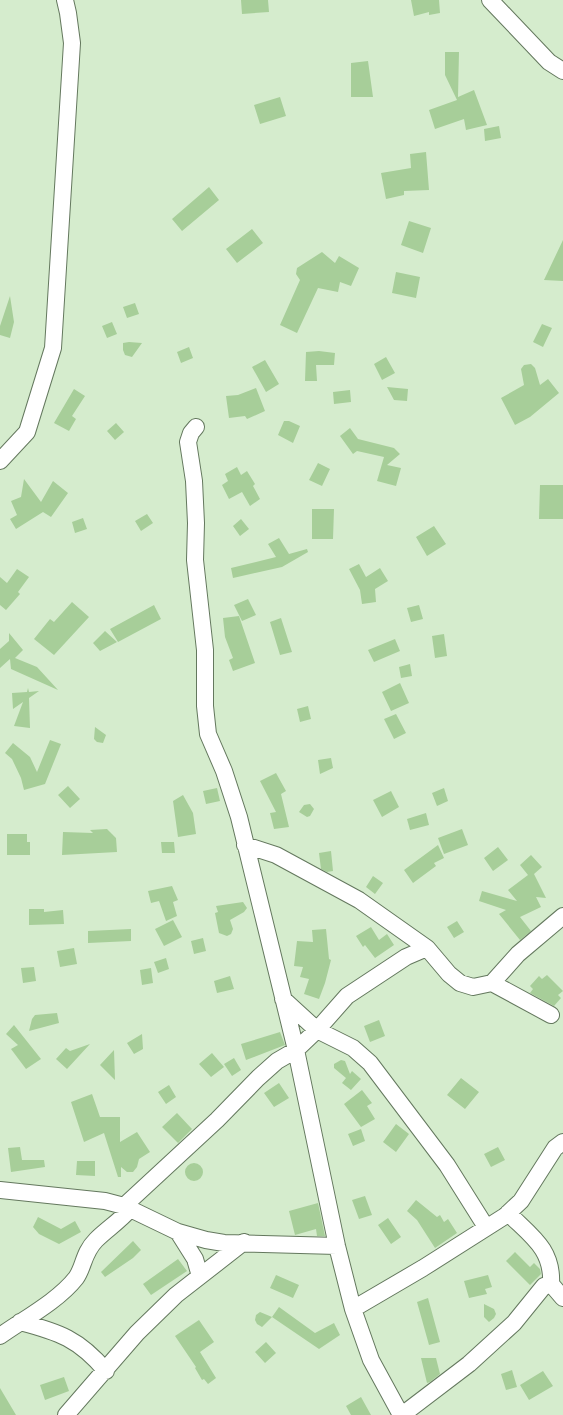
<svg xmlns="http://www.w3.org/2000/svg" width="563" height="1415" font-family="'Noto Serif',serif">
<style>
.building{fill:#a7ce99}
.lines{fill:none;stroke-linecap:round;stroke-linejoin:round}
.minor-casing{stroke:#64785e;stroke-width:18}
.minor{stroke:#fff;stroke-width:16}
</style>
<rect width="100%" height="100%" fill="#d5eccd"/>
<path class="building" d="M241 0H268L269 12 242 14Z
M411 0H439L440 13 429 15V12L414 16Z
M445 52H459L458 97 474 90 487 125 466 130 464 119 435 129 429 110 457 100 445 75Z
M368 61 373 97H351V63Z
M280 97 286 116 260 124 254 105Z
M499 126 501 138 485 141 484 129Z
M426 152 429 190 404 191V195L386 199 381 173 411 168 410 154Z
M209 187 219 200 182 231 172 219Z
M409 221 431 228 423 253 401 245Z
M252 229 263 243 237 263 226 249Z
M563 240V281L544 280Z
M322 252 335 263 339 256 359 268 351 286 340 282 338 292 318 288 297 333 280 325 300 280 296 274 297 268Z
M396 272 420 277 416 298 392 293Z
M10 296 14 322 10 338 0 335V326Z
M135 303 139 314 127 318 123 307Z
M112 322 117 334 107 338 102 326Z
M542 324 552 328 543 347 533 342Z
M129 342 142 343 132 357 125 355 123 350V343Z
M189 347 193 358 181 363 177 352Z
M319 351 335 353 334 365H316L317 381H305L306 352Z
M386 357 395 373 382 380 374 364Z
M265 360 279 384 266 392 252 367Z
M531 364 535 368 540 385 548 379 559 393 530 417 515 425 501 398 524 385 521 369 524 365Z
M387 387 408 389 407 401 394 400Z
M256 388 265 411 247 419 245 416 229 418 226 396 238 395Z
M74 389 85 396 72 416 76 419 69 431 54 423Z
M350 390 351 402 334 404 333 392Z
M284 421H289L300 426 293 443 278 435Z
M116 423 124 432 115 440 107 431Z
M350 428 358 439 394 448 400 454 387 465 401 468 396 486 377 481 384 457 357 451 353 454 340 436Z
M318 463 330 469 322 486 309 480Z
M237 467 241 475 247 471 255 484 253 486 260 499 250 506 242 492 229 499 222 485 228 481 225 474Z
M24 479 41 502 53 481 68 493 51 517 43 512 16 529 10 519 17 515 11 501 21 497Z
M540 485H563V519H539Z
M312 509H334L333 539H312Z
M147 514 153 523 141 531 135 521Z
M83 518 87 529 75 533 72 522Z
M241 519 249 529 240 536 233 526Z
M434 526 446 544 427 556 416 537Z
M279 538 289 554 307 549 308 552 282 567 233 578 231 568 276 557 268 544Z
M359 564 366 577 380 568 388 581 375 589 376 602 362 604 360 590 349 569Z
M17 569 29 577 18 592 20 594 6 610 0 605V577L7 583Z
M248 599 256 615 242 621 234 605Z
M72 602 89 617 54 655 34 639 50 619 54 622Z
M154 605 161 619 118 642 110 629Z
M419 605 423 619 411 622 407 608Z
M239 616 255 663 233 671 229 660 233 658 225 637 223 618Z
M281 618 292 652 280 655 270 622Z
M105 631 117 642 100 651 93 643Z
M9 633 23 650 15 658 37 667 58 690 11 669 10 659 0 668V649L9 641Z
M444 634 447 656 435 658 432 636Z
M395 639 400 651 374 662 368 650Z
M410 664 412 676 401 678 399 667Z
M400 683 409 703 391 711 382 692Z
M28 688 29 692 39 691 29 698 30 728 14 726 23 702 13 709 12 693 27 692Z
M308 706 311 719 300 722 297 709Z
M396 714 406 733 394 739 384 719Z
M95 727 106 735 103 743 97 742 94 739Z
M50 740 61 744 45 784 24 790 21 778 12 759 5 753 13 743 30 757 37 772Z
M331 758 333 768 320 774 318 760Z
M276 773 286 791 281 794 289 827 274 829 270 813 276 812 260 781Z
M68 786 80 799 70 808 58 795Z
M217 788 220 801 206 804 203 791Z
M444 788 448 801 437 806 432 793Z
M391 791 399 807 382 817 373 800Z
M183 795 193 813 196 834 178 837 173 801Z
M310 804 314 809 310 816 307 817 299 812 304 805Z
M426 813 429 825 410 830 407 819Z
M107 829 116 838 117 852 62 855 63 832 93 833 90 830Z
M462 829 468 845 444 854 438 838Z
M7 834H27V842H30V855H7Z
M161 842H174L175 853H162Z
M438 845 444 858 434 863 436 866 413 883 404 870Z
M498 847 508 860 493 871 484 858Z
M331 851 333 871 327 872 321 869 319 853Z
M531 855 542 867 534 874 546 898 536 897 541 907 520 917 531 931 520 940 499 914 506 910 479 901 482 891 517 901 508 890 528 875 520 865Z
M373 876 383 883 375 894 366 887Z
M172 886 178 900 173 902 177 916 166 921 159 901 151 903 148 891Z
M243 902 247 908 244 912 230 920 233 929 231 934 227 936 219 933 215 913 218 912 216 906Z
M29 909H44V912L63 910 64 924 29 925Z
M173 920 182 937 164 946 155 929Z
M457 921 464 932 454 938 447 927Z
M371 927 379 940 387 934 394 945 375 958 365 945 363 947 356 936Z
M131 929V941L88 943V931Z
M326 929 329 959 331 960 325 983 319 999 304 994 309 979 300 977 303 967 294 966 297 941 313 942 312 930Z
M203 938 206 951 194 954 191 941Z
M74 948 77 964 60 967 57 951Z
M166 958 169 969 158 973 154 962Z
M34 967 36 981 23 983 21 968Z
M151 968 153 983 142 985 140 970Z
M547 975 563 991 558 995 561 998 554 1006 530 993 533 989 530 986 539 976 542 979Z
M230 976 234 989 217 993 214 981Z
M57 1013 59 1023 29 1031 32 1019 35 1015Z
M379 1020 385 1036 370 1042 364 1026Z
M14 1025 41 1059 26 1069 11 1049 18 1045 6 1034Z
M280 1032 285 1045 246 1060 241 1044Z
M142 1034 143 1049 134 1054 127 1043Z
M90 1044 67 1069 56 1059 66 1048 70 1051Z
M114 1050 115 1080 100 1065Z
M212 1053 224 1067 211 1077 199 1064Z
M234 1058 241 1070 232 1076 224 1064Z
M341 1060 345 1061 350 1074 352 1071 361 1079 351 1090 342 1083 346 1078 334 1068V1064Z
M461 1078 479 1092 465 1109 447 1095Z
M279 1083 289 1098 274 1107 264 1093Z
M169 1085 176 1097 166 1104 158 1092Z
M362 1090 372 1103 367 1106 375 1119 361 1127 344 1104Z
M92 1094 100 1117H120V1142L137 1132 150 1152 139 1159 137 1167 133 1172H127L121 1167V1177H118L104 1133 84 1142 71 1102Z
M177 1113 192 1129 178 1143 162 1127Z
M396 1124 409 1134 396 1152 383 1142Z
M361 1129 365 1141 353 1146 348 1134Z
M20 1147 22 1160H44L45 1167 11 1172 8 1148Z
M498 1147 505 1160 491 1167 484 1154Z
M77 1161H95V1176L76 1175Z
M185 1172a9 9 0 1 1 18 0a9 9 0 1 1-18 0Z
M365 1196 372 1215 359 1219 352 1200Z
M416 1200 437 1217 440 1215 444 1222 448 1219 457 1233 435 1248 417 1220 407 1211Z
M318 1203 325 1236H317L316 1229 295 1235 289 1211Z
M38 1217 61 1229 75 1221 81 1232 59 1244 39 1234 33 1227Z
M388 1218 401 1237 391 1244 378 1225Z
M133 1241 141 1250 133 1258 105 1277 101 1272Z
M515 1252 530 1267 534 1263 540 1269 541 1274 530 1285 506 1261Z
M178 1259 187 1271 151 1295 143 1284Z
M276 1275 299 1285 293 1298 270 1288Z
M488 1275 492 1287 485 1289 487 1294 469 1298 464 1281Z
M428 1298 440 1342 429 1345 417 1302Z
M484 1304 494 1309 496 1314 494 1318 489 1322 484 1317Z
M279 1307 315 1333 334 1323 340 1335 319 1349 272 1317Z
M260 1312 272 1317 262 1327 257 1324 255 1320 256 1315Z
M199 1320 214 1342 200 1352 216 1378 208 1384 204 1379 202 1380 195 1368 196 1367 175 1336Z
M266 1342 276 1353 265 1363 255 1352Z
M421 1358H436L440 1374 430 1382 427 1383Z
M512 1370 517 1387 506 1390 501 1374Z
M543 1371 553 1386 529 1400 520 1385Z
M64 1377 69 1391 45 1400 40 1385Z
M0 1388 16 1415H0Z
M361 1397 371 1415H351L346 1406Z"/>
<g class="lines">
<g class="minor-casing">
<path id="minor" d="M490 0 549 62 563 71
M196 427 191 433 188 442 194 481 196 523 195 560 205 650V706L208 734 224 771 239 817 296 1050 337 1246 353 1309 371 1360 401 1415
M0 461 27 432 53 348 72 43 68 13 65 0
M245 845 276 855 359 900 427 948 449 974 460 983 473 987 492 983 551 1015
M492 983 518 954 563 916
M283 999 317 1030 353 1048 370 1063 447 1165 486 1227
M0 1190 105 1201 124 1206 178 1232 206 1240 224 1243 337 1246
M124 1206 217 1120 258 1078 277 1061 296 1050 317 1030 347 996 406 957 427 948
M508 1213C531 1236 553 1249 551 1284
M178 1232 195 1259 200 1276
M353 1309 423 1268 505 1216 521 1201 555 1148 563 1142
M20 1322C59 1332 79 1339 106 1371
M0 1336C24 1319 58 1301 76 1278 84 1267 83 1253 96 1240 107 1229 120 1221 130 1209
M66 1415 137 1333 176 1295 244 1242
M402 1415 469 1364 514 1323 544 1286 551 1284 563 1298"/>
</g>
<use href="#minor" class="minor"/>
</g>
</svg>
